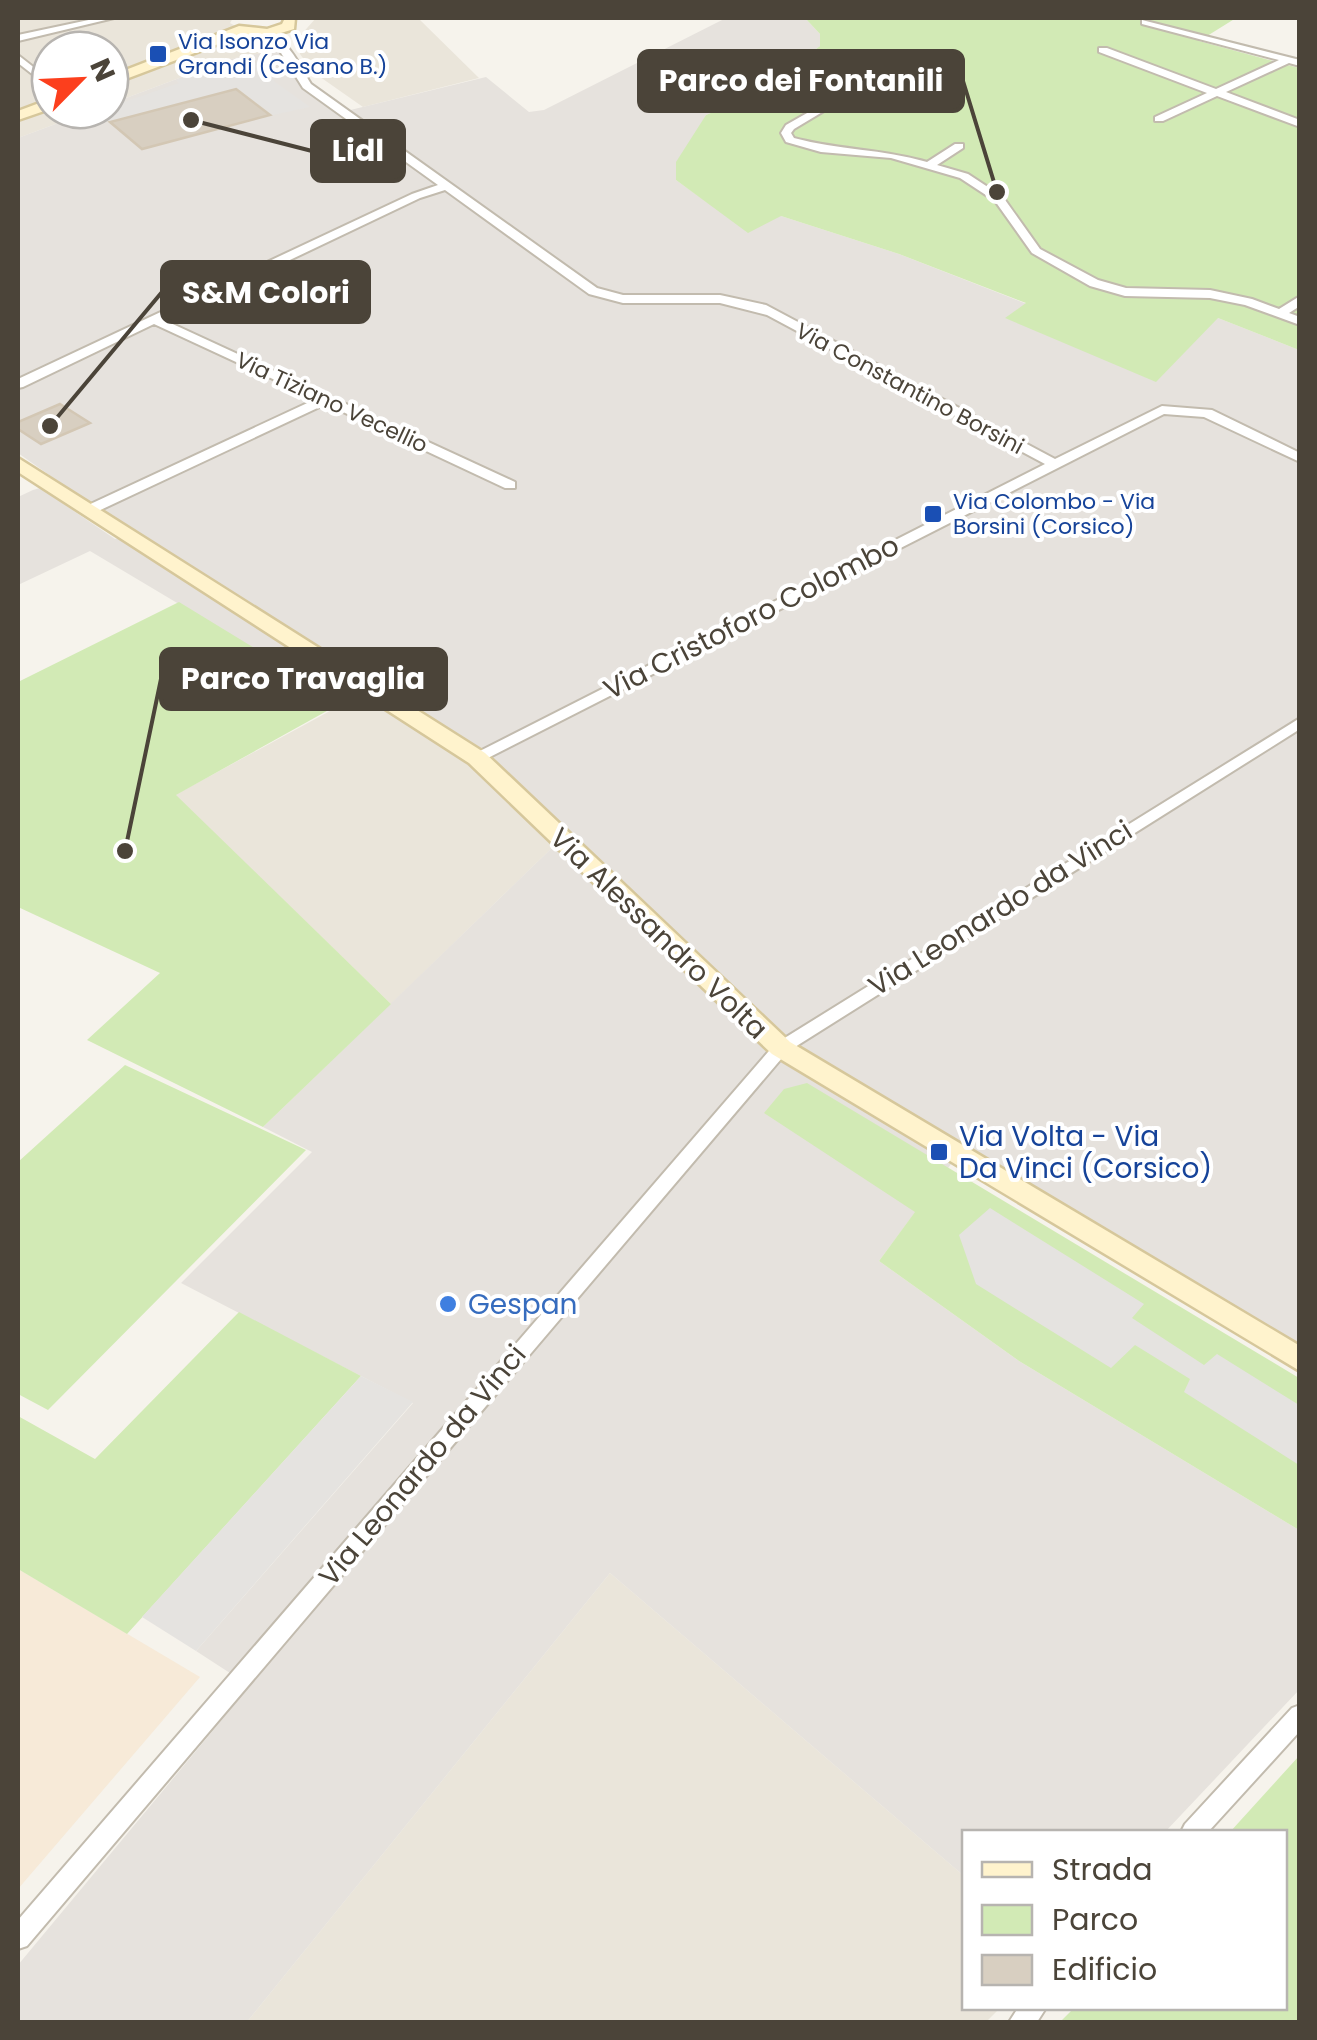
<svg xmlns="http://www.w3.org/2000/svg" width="1317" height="2040" font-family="Poppins,sans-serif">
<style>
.residential{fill:#eae5da}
.commercial{fill:#f7ead8}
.industrial{fill:#e6e2dd}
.green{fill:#d2eab5}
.parking{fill:#e5e3e0}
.building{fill:#d8cfc1;stroke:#d3c7b4;stroke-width:2.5}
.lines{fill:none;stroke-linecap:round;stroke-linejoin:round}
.street-casing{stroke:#c2bbae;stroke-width:4}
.secondary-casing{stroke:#d6c79b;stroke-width:5}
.street{fill:#fff;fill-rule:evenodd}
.secondary{fill:#fff3cd;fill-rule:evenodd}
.transit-dot{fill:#1a4fb4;stroke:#fff;stroke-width:4}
.shop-dot{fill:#3f7fe0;stroke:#fff;stroke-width:4}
.labels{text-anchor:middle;stroke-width:8;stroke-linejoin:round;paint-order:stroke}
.far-transit-label{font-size:22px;fill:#164399;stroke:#fff;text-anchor:start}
.far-street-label{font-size:22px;fill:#4b4439;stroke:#fff}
.street-label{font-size:28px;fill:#4b4439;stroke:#fff}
.transit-label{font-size:28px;fill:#164399;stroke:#fff;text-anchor:start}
.shop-label{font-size:28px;fill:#366cbe;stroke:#fff;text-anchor:start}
.leader{fill:none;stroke:#4b4439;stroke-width:4}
.callout-dot{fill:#4b4439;stroke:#fff;stroke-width:4}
.callout{fill:#4b4439;stroke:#4b4439;stroke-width:4}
.callout-label{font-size:30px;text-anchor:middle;font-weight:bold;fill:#fff}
</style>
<rect width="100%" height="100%" fill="#f6f3ec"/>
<path class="residential" d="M18 18H233L230 23 277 50 230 59 110 104V50H50V110H93L18 138Z
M316 18H418L479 78 363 107 313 72 300 54 299 37Z
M363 693 472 760 557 843 391 1004 175 795Z
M610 1573 964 1876V2008H1000L986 2022H247Z"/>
<path class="commercial" d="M18 1569 200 1677 18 1889Z"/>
<path class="industrial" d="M726 18H805L820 34V46L762 91 706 115 676 180 711 205 781 216 899 254 1027 304 1006 319 1218 318 1299 350V1352L789 1048 483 758 374 688 343 702 90 551 18 585V497L33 490 40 488 115 539 133 534 18 453V138L93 110H110V104L230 59 277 50 301 87 338 113 486 77 529 112 544 110Z
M557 843 742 1024 957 1156 879 1261 1019 1361 1299 1530V1690L1165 1832H964V1876L610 1573 247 2022H18V1965L250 1686 196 1651 413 1403 181 1283 312 1152 263 1127Z"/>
<path class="green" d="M805 18H1236L1199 41 1299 68V350L1218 318 1156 382 1005 318 1026 303 899 254 781 216 748 233 676 180V162L706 115 762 91 820 46V34Z
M179 602 343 702 176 795 391 1004 263 1127 87 1040 160 973 18 907V682Z
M125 1065 306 1150 48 1410 18 1394V1162Z
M807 1083 1299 1378V1530L1019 1361 879 1261 915 1212 764 1113 784 1089Z
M239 1312 361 1376 127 1634 18 1569V1416L95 1459Z
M1299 1756V2022H1060L1074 2008H1284V1832H1230Z"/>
<path class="parking" d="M263 61 278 72 270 74 275 82 310 107 273 115 237 88 126 121H109L98 111 179 83 176 80Z
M990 1208 1144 1304 1132 1318 1204 1365 1217 1354 1299 1405V1465L1184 1392 1190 1379 1135 1345 1111 1368 976 1284 959 1235Z
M361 1376 413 1402 196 1651 142 1617Z"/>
<path class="building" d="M236 89 270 115 142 149 110 122Z
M60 404 90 423 41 444 18 429V422Z"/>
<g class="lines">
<g class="street-casing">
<path id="street" d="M98 18H114L18 41V35Z
M1142 20 1300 60V66L1289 63 1226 92 1300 120V127L1217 96 1163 121H1155V117L1207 93 1099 52V48H1107L1216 89 1279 60 1142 24Z
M259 31C286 33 298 63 311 84L597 288 623 295H720L766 305 1055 459 1162 406 1212 410 1300 453V462L1204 417 1164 414 482 761H472L469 758 472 755 1045 464 767 315 720 303H623L589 294 445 190 420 198 164 320 515 482V488H505L326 404 94 513H84V507L316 399 154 324 23 387 18 388V379L412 194 438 185 303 88 276 45 259 35Z
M18 55 50 80V88L18 63Z
M830 100 835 103 834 105 794 129 791 133 794 138C838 150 883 149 927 162L955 144H963V148L937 165 968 174 1003 197 1040 249 1098 280 1126 288 1210 290 1252 299 1279 309 1300 296V306L1289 313 1300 317V325L1245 305 1210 298 1125 296 1090 286 1032 253 995 201 960 178 891 158 821 152 786 142 781 133 786 125Z
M1300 718V729L787 1052 27 1946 18 1949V1920L775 1044Z
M1300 1705V1731L1208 1832H1181L1185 1824 1292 1708Z
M1018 2008H1046L1037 2022H1009Z"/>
</g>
<g class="secondary-casing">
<path id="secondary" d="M285 18H295L294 29 268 37 245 34 110 85V76L239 26 267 29 282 24Z
M50 99V109L18 120V111Z
M18 458 485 753 790 1042 1300 1346V1371L772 1054 469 763 18 472Z"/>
</g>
<use href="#street" class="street"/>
<use href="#secondary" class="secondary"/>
</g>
<g class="transit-dot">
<rect x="148" y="44" width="20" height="20" rx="5"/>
<rect x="923" y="504" width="20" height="20" rx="5"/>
<rect x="929" y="1142" width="20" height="20" rx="5"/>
</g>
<circle class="shop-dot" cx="448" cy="1304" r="10"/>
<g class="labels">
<g class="far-transit-label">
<text x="178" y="49">Via Isonzo Via<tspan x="178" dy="25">Grandi (Cesano B.)</tspan></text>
<text x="953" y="509">Via Colombo - Via<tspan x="953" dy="25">Borsini (Corsico)</tspan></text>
</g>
<g class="far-street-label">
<text transform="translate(910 388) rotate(28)" y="8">Via Constantino Borsini</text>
<text transform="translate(332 402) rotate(25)" y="8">Via Tiziano Vecellio</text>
</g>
<g class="street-label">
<text transform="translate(751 617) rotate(-27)" y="10">Via Cristoforo Colombo</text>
<text transform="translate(1000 908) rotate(-32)" y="10">Via Leonardo da Vinci</text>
<text transform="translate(659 933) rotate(44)" y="10">Via Alessandro Volta</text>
<text transform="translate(422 1465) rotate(-50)" y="10">Via Leonardo da Vinci</text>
</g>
<g class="transit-label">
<text x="959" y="1146">Via Volta - Via<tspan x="959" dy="32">Da Vinci (Corsico)</tspan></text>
</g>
<g class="shop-label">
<text x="468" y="1314">Gespan</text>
</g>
</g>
<path class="leader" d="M997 192L963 81M191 120L312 151M50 426L162 292M125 851L161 679"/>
<g class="callout-dot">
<circle cx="997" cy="192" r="10"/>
<circle cx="191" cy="120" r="10"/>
<circle cx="50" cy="426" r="10"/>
<circle cx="125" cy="851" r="10"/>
</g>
<g class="callout">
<rect x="639" y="51" width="324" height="60" rx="10"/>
<rect x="312" y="121" width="92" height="60" rx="10"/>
<rect x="162" y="262" width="207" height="60" rx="10"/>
<rect x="161" y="649" width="285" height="60" rx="10"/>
</g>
<g class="callout-label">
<text x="801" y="91">Parco dei Fontanili</text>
<text x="358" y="161">Lidl</text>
<text x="266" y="303">S&amp;M Colori</text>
<text x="303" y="689">Parco Travaglia</text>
</g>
<rect width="1317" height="2040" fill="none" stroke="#4b4439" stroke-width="40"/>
<rect x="962" y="1830" width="325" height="180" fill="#ffffff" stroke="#b7b4b0" stroke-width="2.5"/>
<rect x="982" y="1862" width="50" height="15" fill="#fff3cd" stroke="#b7b4b0" stroke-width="2.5"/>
<text x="1052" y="1880" font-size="30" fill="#4b4439">Strada</text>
<rect x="982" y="1905" width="50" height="30" fill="#d2eab5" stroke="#b7b4b0" stroke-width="2.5"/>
<text x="1052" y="1930" font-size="30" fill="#4b4439">Parco</text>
<rect x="982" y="1955" width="50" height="30" fill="#d8cfc1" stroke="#b7b4b0" stroke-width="2.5"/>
<text x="1052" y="1980" font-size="30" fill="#4b4439">Edificio</text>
<g transform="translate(80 80) rotate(66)"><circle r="48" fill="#ffffff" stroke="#b7b4b0" stroke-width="2.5"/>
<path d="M0-8L18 38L0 25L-18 38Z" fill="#fc3f1d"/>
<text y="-15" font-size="28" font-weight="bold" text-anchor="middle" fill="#4b4439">N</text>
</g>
</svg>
